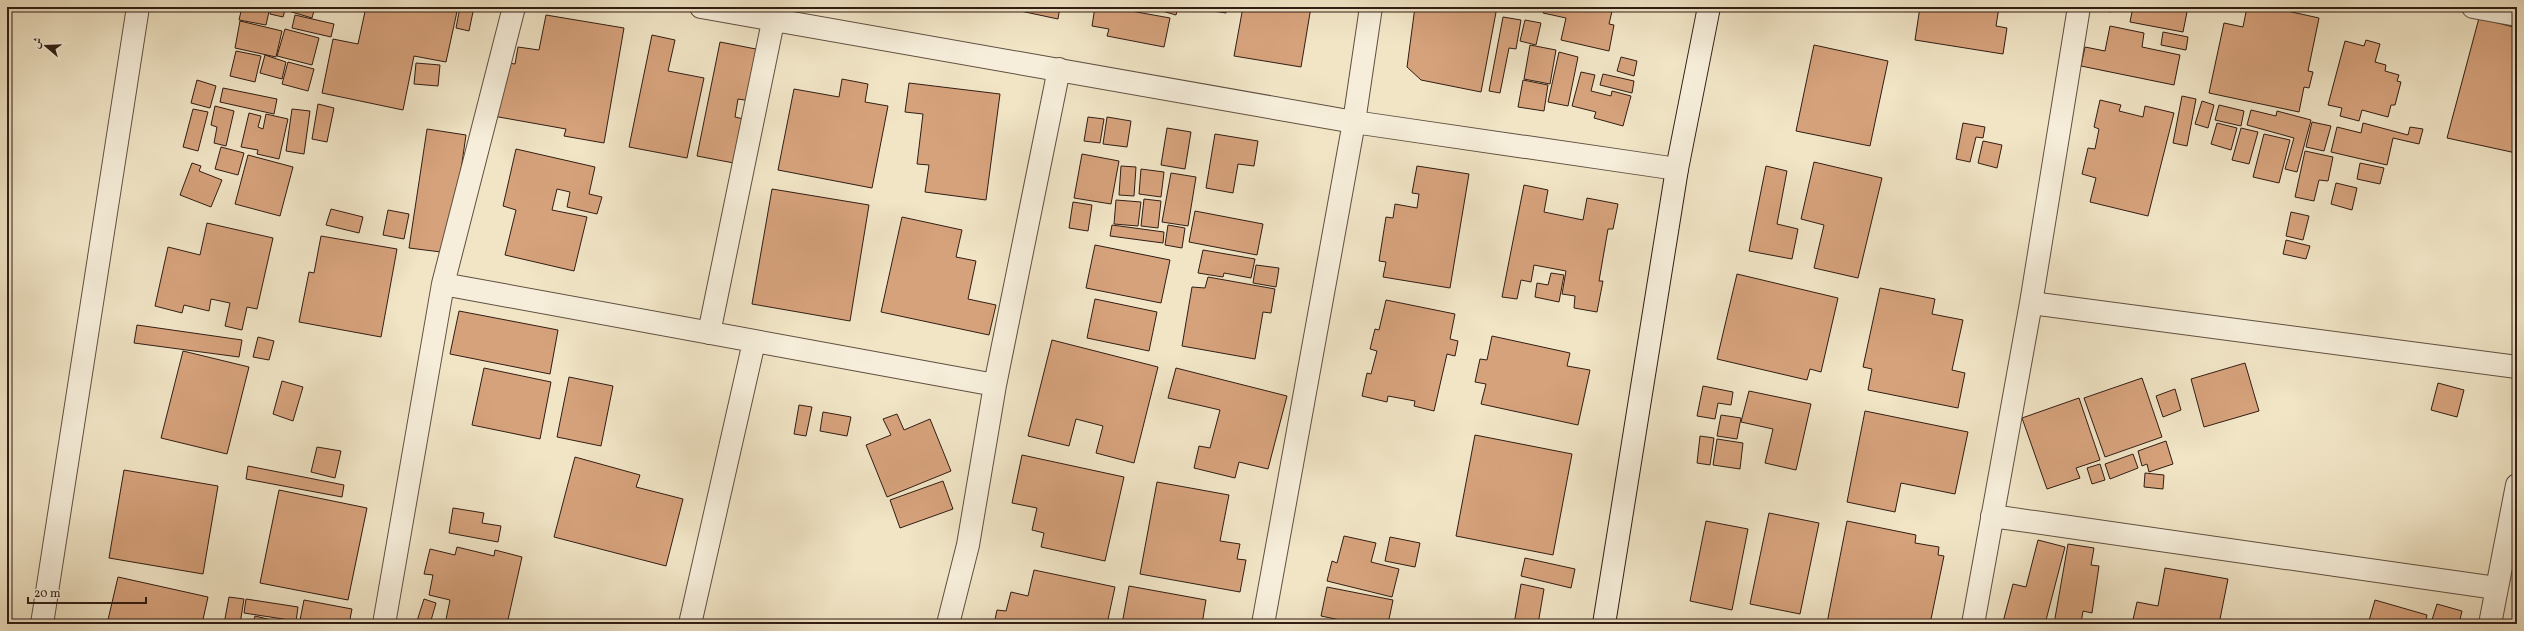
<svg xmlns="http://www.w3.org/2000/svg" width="2524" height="631" font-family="Vollkorn,Amiri,serif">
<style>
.building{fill:#d6a27c;stroke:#311d14}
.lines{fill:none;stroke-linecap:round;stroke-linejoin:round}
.street-casing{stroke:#614f40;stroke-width:24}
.secondary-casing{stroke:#311d14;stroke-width:24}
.street{stroke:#f6eeda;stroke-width:22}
.secondary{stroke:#f6eeda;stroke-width:22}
</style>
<rect width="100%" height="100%" fill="#f1e5c6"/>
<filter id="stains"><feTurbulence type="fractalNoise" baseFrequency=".005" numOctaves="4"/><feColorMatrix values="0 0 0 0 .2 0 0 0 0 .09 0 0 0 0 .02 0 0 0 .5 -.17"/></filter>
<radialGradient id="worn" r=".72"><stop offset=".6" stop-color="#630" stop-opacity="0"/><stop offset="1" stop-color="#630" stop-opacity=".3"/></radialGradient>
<path class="building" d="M242 7H270L266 25 239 20Z
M272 7H315L312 18 285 10 283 17 270 14Z
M366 7H458L446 62 414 56 403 110 322 93 333 39 358 44Z
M460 7H474L469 31 456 28Z
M1012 7H1060L1058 19 1011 9Z
M1095 7H1132L1131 11 1170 18 1164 47 1107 36 1109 29 1092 26Z
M1148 7H1178L1176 15Z
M1214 7H1227L1226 13 1213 11Z
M1243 7H1311L1301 67 1234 56Z
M1415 7H1497L1481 92 1421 80 1407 67Z
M1544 7H1613L1609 24 1614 25 1609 51 1561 40 1566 18 1543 13Z
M1920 7H1999L1996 26 2007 28 2003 54 1915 40Z
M2089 7H2113L2111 12Z
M2133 7H2188L2183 32 2130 22Z
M2247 7H2269L2319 18 2308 71 2313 72 2309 88 2304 87 2299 112 2209 93 2224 23 2243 27Z
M295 15 334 24 331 37 292 28Z
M546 15 624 28 604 143 564 136 566 129 493 116 502 62 515 64 518 47 539 50Z
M1503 17 1521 20 1516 49 1509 48 1500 93 1489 91Z
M2479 18 2517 28 2516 153 2447 138Z
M1525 20 1541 23 1536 45 1520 41Z
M240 21 282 31 276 57 235 48Z
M2110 26 2144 33 2142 47 2180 55 2174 85 2081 66 2085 47 2105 51Z
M285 29 319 38 312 65 277 56Z
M2163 32 2188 37 2186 50 2161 45Z
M652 35 675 40 668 71 704 78 687 158 629 147Z
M2366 40 2380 44 2375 62 2386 65 2385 71 2399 75 2397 81 2401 82 2395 105H2391L2388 117 2362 110 2359 121 2340 116 2342 108 2328 105 2345 41 2364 46Z
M720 42 761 50 751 101 738 99 735 117 748 120 739 164 697 156Z
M1530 45 1556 50 1550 84 1524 79Z
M1814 45 1888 61 1870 146 1796 131Z
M236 51 261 56 255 82 230 76Z
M1559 52 1578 57 1568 106 1548 102Z
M265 55 286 62 282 79 260 73Z
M1621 57 1637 61 1634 76 1617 71Z
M288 62 314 69 308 91 282 84Z
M416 63 440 65 438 86 414 84Z
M1581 72 1595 75 1591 91 1611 96 1612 91 1631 96 1623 126 1594 118 1596 112 1572 106Z
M1603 74 1634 81 1632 93 1600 85Z
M842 79 868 84 865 102 888 106 872 188 778 170 794 89 839 97Z
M197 80 216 86 210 108 191 103Z
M1523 80 1548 85 1544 111 1518 107Z
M909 83 1000 94 986 200 925 192 929 165 917 164 923 114 905 112Z
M223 88 277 99 274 114 220 102Z
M2182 96 2196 99 2187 146 2173 143Z
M2100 100 2121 105 2119 111 2143 117 2145 106 2174 113 2148 216 2090 202 2096 178 2082 174 2088 148 2095 149 2099 129 2094 127Z
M2202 101 2214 105 2208 128 2195 124Z
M318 104 334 108 327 142 312 139Z
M2219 105 2244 111 2241 126 2215 120Z
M215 106 234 111 226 146 214 143 217 127 211 125Z
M193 109 208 112 198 151 183 147Z
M292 109 310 111 304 154 286 151Z
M2251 110 2276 116 2277 111 2311 120 2297 172 2285 169 2294 138 2247 125Z
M249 113 261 116 258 127 263 129 266 114 288 119 279 159 257 154 258 150 241 147Z
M1088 117 1104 119 1100 143 1084 141Z
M1107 117 1131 121 1127 147 1103 144Z
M2312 122 2331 126 2324 151 2306 147Z
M1963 123 1985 127 1983 138 1976 137 1970 162 1956 159Z
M2217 123 2237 128 2231 150 2211 144Z
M2363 123 2408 135 2410 127 2423 129 2419 144 2393 138 2387 165 2331 152 2337 127 2361 133Z
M1167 128 1191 132 1185 169 1161 165Z
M2241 128 2258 132 2249 164 2232 160Z
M427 129 466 135 449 253 409 248Z
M1215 134 1258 141 1254 166 1238 164 1233 193 1206 188Z
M2264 134 2290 140 2279 183 2253 177Z
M1983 141 2002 145 1997 168 1978 163Z
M221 147 244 153 238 175 215 169Z
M516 149 595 167 589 194 602 197 597 214 567 207 570 192 557 189 552 210 587 217 574 271 505 255 516 210 503 206Z
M2305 151 2333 157 2328 181 2319 180 2314 201 2295 197Z
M1082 154 1119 161 1111 204 1074 198Z
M248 155 293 167 280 216 235 204Z
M1814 162 1882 178 1858 278 1814 268 1824 225 1801 219Z
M192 163 201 166 199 171 222 180 211 207 180 195Z
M2360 163 2384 168 2380 184 2357 179Z
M1121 166 1136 167 1134 196 1119 195Z
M1417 166 1469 174 1450 288 1383 277 1386 262 1379 261 1386 217 1393 218 1395 204 1417 208 1419 194 1412 193Z
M1766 166 1787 171 1777 224 1798 229 1792 259 1749 251Z
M1141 169 1164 172 1161 197 1139 194Z
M1171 173 1196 177 1188 226 1162 222Z
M2336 183 2357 188 2352 210 2331 204Z
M1524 185 1548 190 1544 212 1583 220 1587 198 1618 204 1613 229H1608L1599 281H1603L1597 312 1574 308 1575 296 1562 294 1566 271 1534 265 1531 282 1521 280 1517 299 1502 297Z
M772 189 869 205 850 321 752 304Z
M1144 199 1161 201 1158 228 1141 226Z
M1116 200 1141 202 1138 226 1114 224Z
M1073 202 1092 205 1088 231 1069 228Z
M331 209 363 217 359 233 326 225Z
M388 210 409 214 404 239 383 235Z
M1195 211 1263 224 1257 255 1189 242Z
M2291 212 2309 216 2303 240 2286 236Z
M902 217 962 230 956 257 976 261 968 299 996 305 989 335 881 312Z
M207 223 273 238 257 309 247 307 242 330 225 326 230 303 211 299 209 311 184 305 182 313 155 306 168 247 200 255Z
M1112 225 1164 232 1163 243 1110 236Z
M1168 225 1185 228 1182 248 1165 245Z
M321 236 397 249 381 337 299 322 309 272 314 273Z
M2286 240 2310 246 2306 259 2283 254Z
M1095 245 1170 260 1161 303 1086 288Z
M1203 250 1255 259 1251 278 1224 273 1223 277 1198 273Z
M1256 265 1279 268 1276 287 1253 283Z
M1551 273 1564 275 1559 302 1535 297 1537 283 1548 285Z
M1737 274 1838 298 1821 372 1810 369 1807 380 1717 359Z
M1208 277 1275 289 1271 313 1263 312 1255 359 1182 346 1192 287 1205 288Z
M1880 288 1935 299 1932 314 1963 320 1952 370 1965 373 1958 408 1868 390 1872 369 1863 367Z
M1095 299 1157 312 1149 351 1087 338Z
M1386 300 1455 314 1450 339 1458 341 1455 356 1447 354 1434 411 1414 406 1415 401 1388 396 1387 402 1362 396 1367 373 1371 374 1377 351 1370 349 1375 329 1379 330Z
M459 311 558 330 550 374 450 354Z
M137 325 242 340 239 357 134 343Z
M1492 336 1570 353 1567 366 1590 370 1578 425 1481 404 1486 384 1475 382 1480 359 1487 360Z
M258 337 274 341 269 360 253 357Z
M1052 340 1158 367 1134 463 1096 453 1103 426 1076 419 1069 446 1028 436Z
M183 351 249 367 227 454 161 438Z
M2245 363 2259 411 2204 427 2191 379Z
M484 368 551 382 540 439 472 425Z
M1176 368 1287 396 1268 469 1239 462 1235 478 1194 468 1199 446 1210 448 1220 410 1168 398Z
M569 377 613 386 601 446 557 437Z
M2142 378 2162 437 2105 457 2084 398Z
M282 381 303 387 293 421 273 414Z
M2438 383 2464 390 2457 417 2431 410Z
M1703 386 1733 392 1731 405 1718 403 1715 419 1697 416Z
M2175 389 2181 410 2163 417 2156 396Z
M1749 391 1811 404 1796 470 1765 463 1773 429 1741 422Z
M2079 398 2100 460 2076 468 2080 478 2047 489 2022 418Z
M799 405 812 407 806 436 794 434Z
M1865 411 1968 432 1955 494 1901 483 1895 512 1847 502Z
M823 412 851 417 847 436 820 431Z
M897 414 904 430 930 419 951 471 887 497 866 445 891 435 883 419Z
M1721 415 1741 418 1737 439 1717 436Z
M1475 435 1572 454 1553 555 1456 536Z
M1700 436 1714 438 1710 465 1697 463Z
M1717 439 1743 443 1740 469 1713 465Z
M2166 441 2173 464 2149 472 2147 464 2142 466 2138 451Z
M317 447 341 451 335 478 311 472Z
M2133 454 2138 468 2110 479 2105 464Z
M1022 455 1124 477 1105 561 1041 547 1044 533 1032 530 1037 508 1012 503Z
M575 457 640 475 636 487 683 499 666 566 554 537Z
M2100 464 2105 480 2092 484 2087 468Z
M248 466 344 485 342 497 246 479Z
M124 470 218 486 203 574 109 558Z
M2145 473 2164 475 2163 489 2144 487Z
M943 481 953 509 900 528 890 500Z
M1157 482 1229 495 1220 541 1240 544 1237 559 1246 560 1240 592 1140 574Z
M279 490 367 508 348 600 260 583Z
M453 508 484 513 482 523 501 526 498 542 449 533Z
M1769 513 1819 523 1800 614 1750 604Z
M1706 521 1748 529 1732 610 1690 601Z
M1847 521 1916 535 1915 543 1939 547 1938 555 1944 556 1930 624 1827 623Z
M1344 536 1376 543 1371 562 1399 569 1392 597 1327 581 1332 561 1337 563Z
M1390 537 1420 543 1415 567 1385 561Z
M2038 540 2065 547 2045 624 2003 622 2013 584 2026 587Z
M2068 544 2094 548 2091 565 2099 566 2092 613 2083 611 2081 623 2089 624H2054Z
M457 547 494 556 495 550 522 557 507 624H445L450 600 429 595 433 575 424 574 430 549 455 555Z
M1525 558 1575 569 1571 588 1521 576Z
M2165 568 2228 579 2219 624H2132L2137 602 2158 606Z
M1034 570 1115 587 1107 624H994L997 610 1006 611 1011 592 1028 596Z
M118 577 208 597 202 624H107Z
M1521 584 1544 589 1538 624H1514Z
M1129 586 1206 600 1202 624H1122Z
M1327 587 1393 600 1388 624H1339L1340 620 1321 616Z
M229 597 244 599 240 624H224Z
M246 599 298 607 296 621 244 613Z
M424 599 436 603 430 624 417 621Z
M304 600 352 609 349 624H321L300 620Z
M2375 600 2427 615 2425 624H2368Z
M2437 604 2462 611 2459 624 2431 623Z
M255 616 288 624H253Z"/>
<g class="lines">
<g class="street-casing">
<path id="street" d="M701 7 1354 122 1677 169
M2473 7 2517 15
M443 284 995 385
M2031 303 2517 367
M709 333 776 7
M1992 516 2496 588
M42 624 138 7
M384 624 443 284 514 7
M690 624 754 342
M948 624 968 545 995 385 1059 69
M1263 624 1354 122 1371 7
M1973 624 2031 303 2079 7
M2490 624 2517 485"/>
</g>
<g class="secondary-casing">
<path id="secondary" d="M1604 624 1677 169 1709 7"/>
</g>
<use href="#street" class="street"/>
<use href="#secondary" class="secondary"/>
</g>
<rect width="2524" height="631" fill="none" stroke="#f1e5c6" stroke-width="24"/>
<rect x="8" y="8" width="2508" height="615" fill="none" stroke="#311d14" stroke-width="2"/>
<rect x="12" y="12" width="2500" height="607" fill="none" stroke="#311d14"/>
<g transform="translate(46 46) rotate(289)" stroke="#f6eeda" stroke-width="3" paint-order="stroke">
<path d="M0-3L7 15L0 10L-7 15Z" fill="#311d14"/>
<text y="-6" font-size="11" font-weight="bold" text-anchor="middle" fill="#311d14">ش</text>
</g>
<path d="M28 597v6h118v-6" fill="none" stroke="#311d14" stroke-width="2"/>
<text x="34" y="597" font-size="12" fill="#311d14" stroke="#f6eeda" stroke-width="3" paint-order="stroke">20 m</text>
<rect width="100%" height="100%" filter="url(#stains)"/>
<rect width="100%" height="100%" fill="url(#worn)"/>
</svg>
